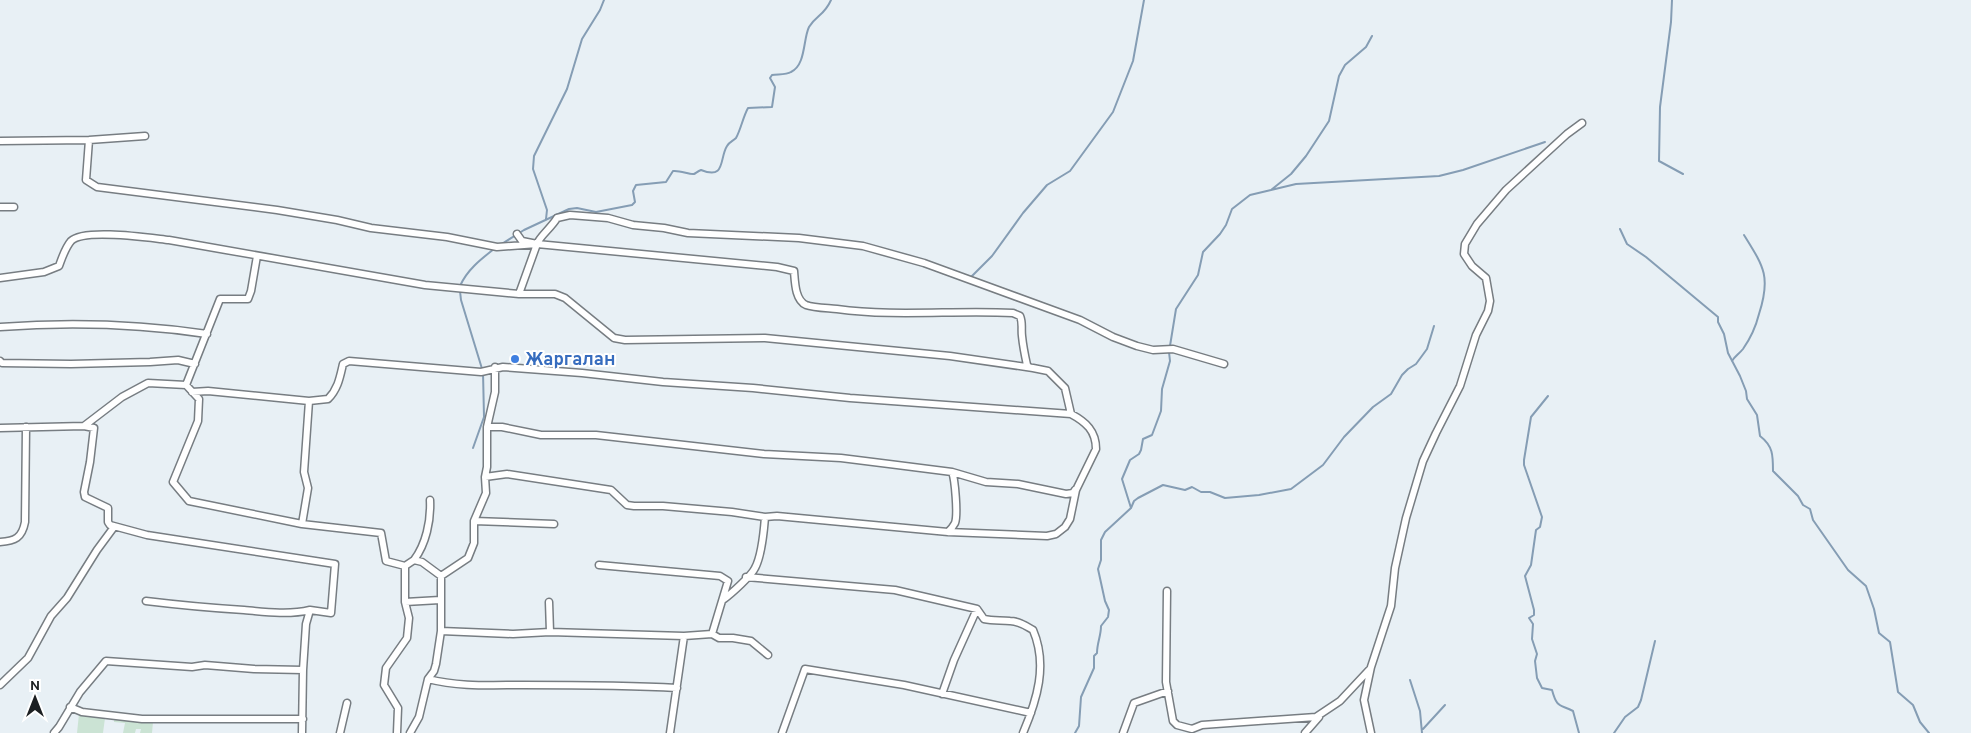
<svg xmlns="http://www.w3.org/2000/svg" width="1971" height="733" font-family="Overpass,sans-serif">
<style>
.green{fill:#cbe3d4}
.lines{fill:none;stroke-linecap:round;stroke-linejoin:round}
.stream{stroke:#859db4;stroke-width:2}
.minor-casing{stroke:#777d82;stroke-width:9}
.minor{stroke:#fff;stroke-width:6}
.shop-dot{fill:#3f7fe0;stroke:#fff;stroke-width:2}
.labels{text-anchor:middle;stroke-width:4;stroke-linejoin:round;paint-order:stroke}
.shop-label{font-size:18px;font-weight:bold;fill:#366cbe;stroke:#fff;text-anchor:start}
</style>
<rect width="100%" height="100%" fill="#e8f0f5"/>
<path class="green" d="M79 714 153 722 152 733H140L141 729H136L135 733H123L125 723 114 722V719L105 718 103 733H77Z"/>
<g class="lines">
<path class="stream" d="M1672 0 1671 22 1660 107 1659 161 1683 174
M1271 190 1296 184 1439 176 1463 170 1545 142
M546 219 547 210 533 169 534 156 567 89 582 39 600 10 604 0
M1620 229 1627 244 1646 257 1718 317V322L1724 334 1728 353 1740 376 1746 391 1747 399 1757 415 1760 436C1773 446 1773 455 1773 471L1798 496 1803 505 1810 509 1813 520 1848 570 1866 586 1874 609 1879 633 1890 642 1898 692 1913 705 1920 722 1929 733
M500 245 524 230 569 209 577 208 596 212 632 205 635 202 633 191 636 185 666 182 673 171C680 170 690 175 694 174 696 173 698 171 701 170 726 180 719 159 727 146 729 142 733 141 736 138 741 129 743 117 748 108L772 107 775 87 770 78 772 75C778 74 786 75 791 72 806 65 803 39 809 27 816 15 824 16 831 0
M970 278 992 256 1023 213 1047 185 1070 171 1113 112 1133 61 1144 0
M460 286C467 270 481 259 494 249
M460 291 461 300 483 372 484 417 473 448
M1732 361C1735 356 1739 354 1743 349 1750 339 1756 326 1759 314 1771 277 1764 267 1744 235
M1548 396 1531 417 1524 460V465L1542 517 1540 527 1536 530 1531 565 1525 576 1534 610V615L1529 618 1533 624 1532 639 1537 654 1535 661 1537 678 1542 688 1552 690C1557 708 1559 704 1573 711L1579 733
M1131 508 1134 501 1138 498 1163 485 1185 490 1192 487 1201 492H1210L1225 498 1259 495 1291 489 1323 465 1344 437 1373 407 1391 394 1402 375 1408 369 1416 364 1427 349 1434 326
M1410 680 1420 711 1422 733
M1423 729 1445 705
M1075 733 1079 726 1081 697 1094 668V656L1097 653C1097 643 1101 636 1101 626L1108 617 1109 610 1105 601 1098 569 1101 560V540L1105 532 1131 508 1122 479 1130 460 1139 454 1141 450 1143 439 1152 435 1161 411 1162 389 1170 361 1169 352 1176 309 1198 275 1203 252 1220 234 1226 225 1232 209 1250 195 1271 190 1291 174 1306 156 1329 121 1339 76 1345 65 1366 47 1372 36
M1614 733 1625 717 1638 707 1641 700 1655 641"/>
<g class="minor-casing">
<path id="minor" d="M89 140 86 180 97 187 277 210 337 220 371 228 447 237 497 247 537 244 777 267 794 271C795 282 795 300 806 305 814 308 828 308 837 309 895 317 954 310 1013 313L1020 316C1023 323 1021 328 1022 336 1023 346 1025 356 1027 365L1029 367
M0 141 89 140 145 136
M0 207H14
M517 234 522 241 537 244C539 237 552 227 557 218L570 215 608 218 633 225 664 228 688 233 799 238 863 246 924 263 1080 320 1113 337 1137 346 1153 350 1173 349 1224 364
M0 278 44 272 59 266C62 258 65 248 71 241 84 228 150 238 169 240L425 285 519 294H555L565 298 614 338 625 340 765 338 950 356 1033 368 1048 371 1065 388 1071 414
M519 294 537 244
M0 327C68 322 139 324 207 334
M0 361 2 363 71 364 150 362 178 360 195 364
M186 385 220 299H248L251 291 257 256
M192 392 208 391 309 401
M84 426 94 428 90 462 84 492 85 497 108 508V522L110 525 147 535 335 564 331 613 310 610 306 624 303 670
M487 427H502L541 435H596L764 454 841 458 897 465 952 472 986 482 1018 484 1066 494 1073 493 1075 490
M0 428 84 426 122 397 148 383 186 385 199 399 198 421 173 482 189 501 302 524 381 533 386 561 405 566V602L409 618 407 638 386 668 384 685 398 708 397 733
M474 521 554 524
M302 524 308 488 304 472 309 401 328 399C338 389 340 377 343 364L349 361 481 372 503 367 582 373 663 382 753 388 850 398 1071 414C1086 422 1096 431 1096 449L1076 490 1070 519 1065 527 1056 534 1047 536 948 532 777 516 765 517 732 512 663 506H634L627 505 611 490 507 474 485 477
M948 532C951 529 953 527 955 523 958 515 955 479 952 472
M0 542C15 541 22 538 25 522L26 427
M414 560C426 544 431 521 430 500
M599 565 720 576 728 581 712 634
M405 566 414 560 422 562 441 576 468 558 474 543V521L486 493 485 477 487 467V427L495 392V367
M746 577 895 590 977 609 984 619C993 621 1001 620 1010 621 1019 621 1026 626 1033 630 1048 665 1037 700 1023 733
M1167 591 1166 682 1173 721 1177 725 1192 729 1202 725 1316 717 1340 701 1369 670
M724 599C731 594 752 575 755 568 761 557 764 530 765 517
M146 601C179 605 211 608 244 610 265 612 289 615 310 610
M405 602 440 600
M549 602 550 632
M441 631 513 634 550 632 684 636 712 634 719 638H733L751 641 768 655
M428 679C459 687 491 685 523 685 575 685 626 685 677 688
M0 685 28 658 51 616 67 598 97 550 114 527
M942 694 954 660 977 609
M70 707 82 712 142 719H303
M54 733 59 727 80 692 106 661 192 667 205 665 254 669 303 670 302 733
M340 733 347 703
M410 733 419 717 428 679 434 671 436 664 441 631V576
M670 733 684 636
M782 733 805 669 904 685 1031 713
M1123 733 1134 703 1168 691
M1305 733 1319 717
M1371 733 1364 700 1371 667 1391 606 1395 568 1406 518 1423 461 1436 433 1460 386 1476 335 1488 311 1490 301 1486 278 1472 266 1464 254 1465 244 1477 224 1506 190 1567 134 1582 123"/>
</g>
<use href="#minor" class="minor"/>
</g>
<circle class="shop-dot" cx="515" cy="359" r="5"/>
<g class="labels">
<g class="shop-label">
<text x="525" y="365">Жаргалан</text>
</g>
</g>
<g transform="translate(35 698)" stroke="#ffffff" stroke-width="4" paint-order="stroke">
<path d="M0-4L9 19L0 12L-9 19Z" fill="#1c1f21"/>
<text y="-8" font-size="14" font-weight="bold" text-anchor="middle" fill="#1c1f21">N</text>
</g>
</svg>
